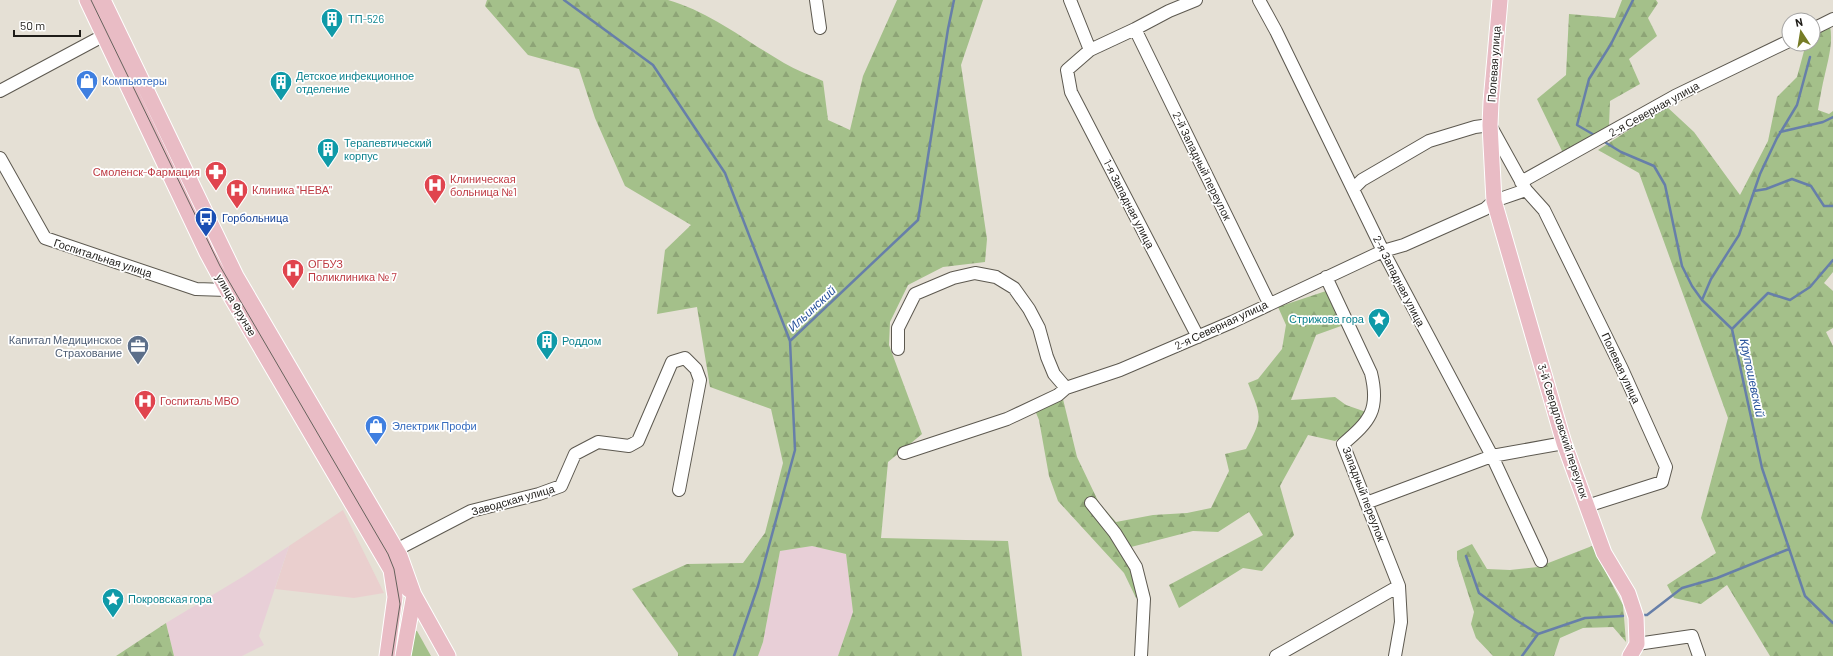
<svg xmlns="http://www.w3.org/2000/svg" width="1833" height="656" font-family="Barlow,sans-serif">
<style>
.commercial{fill:#eacfce}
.industrial{fill:#e8cfd7}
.forest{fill:url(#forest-firs)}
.green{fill:#a4c08a}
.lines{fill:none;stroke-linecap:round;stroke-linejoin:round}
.stream{stroke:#677fa9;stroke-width:2.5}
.minor-casing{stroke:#5d5950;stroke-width:14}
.major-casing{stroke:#fff;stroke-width:17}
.minor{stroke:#fff;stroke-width:12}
.major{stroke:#e9bcc5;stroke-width:15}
.tram{stroke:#66625c;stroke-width:1}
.labels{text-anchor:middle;stroke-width:3.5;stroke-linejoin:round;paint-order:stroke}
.culture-label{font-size:11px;fill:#0d838f;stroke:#fff;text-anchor:start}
.street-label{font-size:11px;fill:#1e1c18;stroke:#fff}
.shop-label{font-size:11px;fill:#366cbe;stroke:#fff;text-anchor:start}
.health-label{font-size:11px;fill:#be3a42;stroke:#fff;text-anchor:start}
.transit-label{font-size:11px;fill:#164399;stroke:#fff;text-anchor:start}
.service-label{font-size:11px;fill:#4e5e75;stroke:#fff;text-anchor:end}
.water-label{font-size:12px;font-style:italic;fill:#29549c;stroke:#fff}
</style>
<defs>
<pattern id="forest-firs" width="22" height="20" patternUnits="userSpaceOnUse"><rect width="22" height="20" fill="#a4c08a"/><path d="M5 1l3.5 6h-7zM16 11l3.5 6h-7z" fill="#8da476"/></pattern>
</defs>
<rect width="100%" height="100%" fill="#e5e0d5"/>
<path class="commercial" d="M343 510 384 593 354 598 275 589 289 546Z"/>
<path class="industrial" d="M289 546 259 636 264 645 242 656H174L166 623 244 576Z
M812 546 846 554 853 612 838 656H758L763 642 780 551Z"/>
<path class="forest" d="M487 0H668C710 12 746 41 784 63 796 70 810 75 823 81L828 120 850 130 863 76 897 0H983L961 65 987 239 985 262 943 267 908 285 890 322 889 345 922 434 888 462 881 538 1008 541 1022 656H838L853 612 846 554 812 546 780 551 763 642 758 656H678V653L632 589 687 564 743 563 765 533 783 463 771 409 710 387 697 307 657 314 665 250 691 225 625 186 595 118 579 69 528 55 485 6Z
M1622 0H1656L1658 3 1648 18 1657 36 1629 59 1640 84 1610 101 1609 126 1563 153 1537 99 1566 75 1569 14 1615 18Z
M1830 26C1833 42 1829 57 1825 74 1822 86 1820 98 1818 110L1829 114 1833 111V272L1824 283 1833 291V328L1826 332 1833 346V656H1770L1727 585 1701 604 1674 598 1667 585 1716 553 1701 518 1728 418 1639 173 1598 150 1666 106 1694 132 1740 195 1768 141 1777 97 1797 77 1804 51 1796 44H1813V34Z
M1326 291 1341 326 1316 335 1291 400 1335 397 1346 405 1366 412 1353 430 1335 441 1308 435 1280 486 1294 535 1262 571 1243 568 1179 608 1169 585 1263 535 1249 512 1218 532 1193 531 1131 547 1150 594 1136 598 1124 573 1058 501 1049 476 1039 420 1034 408 1062 395 1077 457 1099 503 1116 522 1153 515 1187 513 1211 508 1229 471 1225 454 1246 449C1264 416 1261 417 1248 383L1258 379 1282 349 1286 325 1278 307Z
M1472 544 1487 569 1510 570 1538 567 1592 546 1623 605 1626 642 1613 627 1583 628 1560 638 1554 656H1493L1476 638 1471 624 1474 612 1457 559V551Z
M166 623 174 656H116Z"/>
<path class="green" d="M410 630 417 631 431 656H402Z"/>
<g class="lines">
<path class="stream" d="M564 0 653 65 725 173 790 341
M1810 57 1797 105 1777 138 1760 174 1739 235 1711 279 1702 300 1732 329 1762 468 1805 596 1833 623
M1780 132 1823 122 1833 117
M1596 136 1577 125 1589 79 1611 44 1633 0
M1603 141 1621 152 1654 166 1665 185 1682 266 1692 286 1702 300
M1754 191 1766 189 1792 179 1811 186 1824 206H1833
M1732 329 1768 293 1790 300 1810 287 1833 260
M1466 556 1479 593 1516 620 1538 634
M1644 615H1647L1682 588 1717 578 1789 549
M734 656 758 586 795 450 790 341 918 220 948 29 954 0
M1522 656 1538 634 1585 618 1623 616"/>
<g class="minor-casing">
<path id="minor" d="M816 0 820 28
M1070 0 1090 50
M1196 0 1169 11 1135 29 1090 50 1067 70 1071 92 1198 337
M1259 0 1276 31 1383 251 1492 456 1541 561
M1135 29 1269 303
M1813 29 1833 19
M0 91 112 31
M0 158 45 238 196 289 227 290
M1521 182 1675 96 1789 41
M1526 190 1544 210 1622 369 1666 467 1662 482 1587 506
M1326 277 1371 373C1380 410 1370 421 1343 444L1399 586 1401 622 1395 656
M898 349V328L915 294 953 278 975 273 996 277 1014 288 1029 309 1039 328 1047 357 1054 374 1066 388
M904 453 1007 419 1058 395 1066 388 1120 370 1232 322 1383 251 1404 245 1485 209 1494 201 1526 190 1490 125 1475 127 1429 141 1362 180 1353 189
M1091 503 1115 533 1136 567 1144 599 1141 656
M1366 503 1492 456 1564 443
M396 550 471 511 539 494 561 486 575 454 598 442 629 446 638 441 672 362 685 358 696 369 700 380 679 490
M1637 644 1692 636 1699 656
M1276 656 1399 586"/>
</g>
<g class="major-casing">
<path id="major" d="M87 0 207 253 227 290 391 570 409 590
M103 0 236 276 400 556 414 595 448 656
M1500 0 1491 102 1490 125 1494 201 1564 443 1604 553 1628 593 1636 617 1637 644 1630 656
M387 656 395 597 391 570
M403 656 414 595"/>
</g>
<use href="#minor" class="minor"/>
<use href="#major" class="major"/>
<path class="tram" d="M91 0 220 266 388 554 394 569 400 604 392 656"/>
</g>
<defs>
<g id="building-pin" transform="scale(1.15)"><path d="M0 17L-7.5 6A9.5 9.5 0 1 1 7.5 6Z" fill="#0f9aa8" stroke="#fff"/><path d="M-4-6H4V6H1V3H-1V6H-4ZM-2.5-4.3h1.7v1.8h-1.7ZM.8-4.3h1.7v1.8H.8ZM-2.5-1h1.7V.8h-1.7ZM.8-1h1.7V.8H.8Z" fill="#fff"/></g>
<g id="shop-pin" transform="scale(1.15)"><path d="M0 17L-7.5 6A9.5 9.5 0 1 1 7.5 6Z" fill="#3f7fe0" stroke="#fff"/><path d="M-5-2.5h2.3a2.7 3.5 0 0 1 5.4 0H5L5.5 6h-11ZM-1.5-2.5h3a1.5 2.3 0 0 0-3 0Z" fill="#fff"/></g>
<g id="pharmacy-pin" transform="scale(1.15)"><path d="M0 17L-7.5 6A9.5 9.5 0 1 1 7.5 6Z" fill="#e0444e" stroke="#fff"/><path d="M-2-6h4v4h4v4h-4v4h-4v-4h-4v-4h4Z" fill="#fff"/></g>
<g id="hospital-pin" transform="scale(1.15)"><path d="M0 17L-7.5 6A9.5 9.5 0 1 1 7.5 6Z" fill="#e0444e" stroke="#fff"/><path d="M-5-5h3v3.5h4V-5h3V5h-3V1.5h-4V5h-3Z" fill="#fff"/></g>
<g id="bus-pin" transform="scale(1.15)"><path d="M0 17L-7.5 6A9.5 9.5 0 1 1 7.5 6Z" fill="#1a4fb4" stroke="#fff"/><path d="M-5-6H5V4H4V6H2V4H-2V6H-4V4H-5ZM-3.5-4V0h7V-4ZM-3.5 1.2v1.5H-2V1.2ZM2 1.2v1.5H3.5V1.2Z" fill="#fff"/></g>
<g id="sight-pin" transform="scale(1.15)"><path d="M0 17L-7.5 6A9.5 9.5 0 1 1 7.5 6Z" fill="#0f9aa8" stroke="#fff"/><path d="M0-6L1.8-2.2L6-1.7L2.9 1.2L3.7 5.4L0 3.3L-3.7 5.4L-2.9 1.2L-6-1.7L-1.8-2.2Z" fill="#fff"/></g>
<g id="office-pin" transform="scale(1.15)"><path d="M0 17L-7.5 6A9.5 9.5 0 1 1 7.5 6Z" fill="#5c6f8a" stroke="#fff"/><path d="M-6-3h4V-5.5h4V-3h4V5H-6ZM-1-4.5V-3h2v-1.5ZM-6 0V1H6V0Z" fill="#fff"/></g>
</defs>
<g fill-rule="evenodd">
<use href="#building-pin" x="332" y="19"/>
<use href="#shop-pin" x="87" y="81"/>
<use href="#building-pin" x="281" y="82"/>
<use href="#building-pin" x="328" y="149"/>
<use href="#pharmacy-pin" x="216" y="172"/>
<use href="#hospital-pin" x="435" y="185"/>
<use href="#hospital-pin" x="237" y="190"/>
<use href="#bus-pin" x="206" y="218"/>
<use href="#hospital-pin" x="293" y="270"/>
<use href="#sight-pin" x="1379" y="319"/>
<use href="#building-pin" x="547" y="341"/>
<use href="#office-pin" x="138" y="346"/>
<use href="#hospital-pin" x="145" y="401"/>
<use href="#shop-pin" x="376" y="426"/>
<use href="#sight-pin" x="113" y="599"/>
</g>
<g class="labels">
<g class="culture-label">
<text x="348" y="23">ТП-526</text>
<text x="296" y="80">Детское инфекционное<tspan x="296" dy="13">отделение</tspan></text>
<text x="344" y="147">Терапевтический<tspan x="344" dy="13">корпус</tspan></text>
<text x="1364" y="323" text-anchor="end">Стрижова гора</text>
<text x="562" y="345">Роддом</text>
<text x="128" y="603">Покровская гора</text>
</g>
<g class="street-label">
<text transform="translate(1494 64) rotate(-86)" y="4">Полевая улица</text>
<text transform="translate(1654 109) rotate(-29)" y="4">2-я Северная улица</text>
<text transform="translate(1202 166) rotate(64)" y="4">2-й Западный переулок</text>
<text transform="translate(1129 204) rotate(63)" y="4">1-я Западная улица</text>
<text transform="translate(103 258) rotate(18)" y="4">Госпитальная улица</text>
<text transform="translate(1399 281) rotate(63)" y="4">2-я Западная улица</text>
<text transform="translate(236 305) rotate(60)" y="4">улица Фрунзе</text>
<text transform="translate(1221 325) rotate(-25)" y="4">2-я Северная улица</text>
<text transform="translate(1621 368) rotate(65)" y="4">Полевая улица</text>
<text transform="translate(1563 431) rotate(72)" y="4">3-й Свердловский переулок</text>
<text transform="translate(1364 494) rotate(69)" y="4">Западный переулок</text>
<text transform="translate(513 500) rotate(-16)" y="4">Заводская улица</text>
</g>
<g class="shop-label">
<text x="102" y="85">Компьютеры</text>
<text x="392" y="430">Электрик Профи</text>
</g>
<g class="health-label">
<text x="200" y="176" text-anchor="end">Смоленск-Фармация</text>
<text x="450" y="183">Клиническая<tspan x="450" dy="13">больница №1</tspan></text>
<text x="252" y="194">Клиника "НЕВА"</text>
<text x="308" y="268">ОГБУЗ<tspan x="308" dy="13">Поликлиника № 7</tspan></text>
<text x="160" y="405">Госпиталь МВО</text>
</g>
<g class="transit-label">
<text x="222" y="222">Горбольница</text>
</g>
<g class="service-label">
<text x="122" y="344">Капитал Медицинское<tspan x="122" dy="13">Страхование</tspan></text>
</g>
<g class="water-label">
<text transform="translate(812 309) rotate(-43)" y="4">Ильинский</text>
<text transform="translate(1752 378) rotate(78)" y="4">Крупошевский</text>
</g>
</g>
<g transform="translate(1801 32) rotate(348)"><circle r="19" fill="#ffffff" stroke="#a5a4a3"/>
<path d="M0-3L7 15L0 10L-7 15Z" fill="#767c26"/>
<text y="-6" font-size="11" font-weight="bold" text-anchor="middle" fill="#1e1c18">N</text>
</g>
<path d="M14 30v6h66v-6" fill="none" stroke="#1e1c18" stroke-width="2"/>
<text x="20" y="30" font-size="12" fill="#1e1c18" stroke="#ffffff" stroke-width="3" paint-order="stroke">50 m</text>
</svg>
